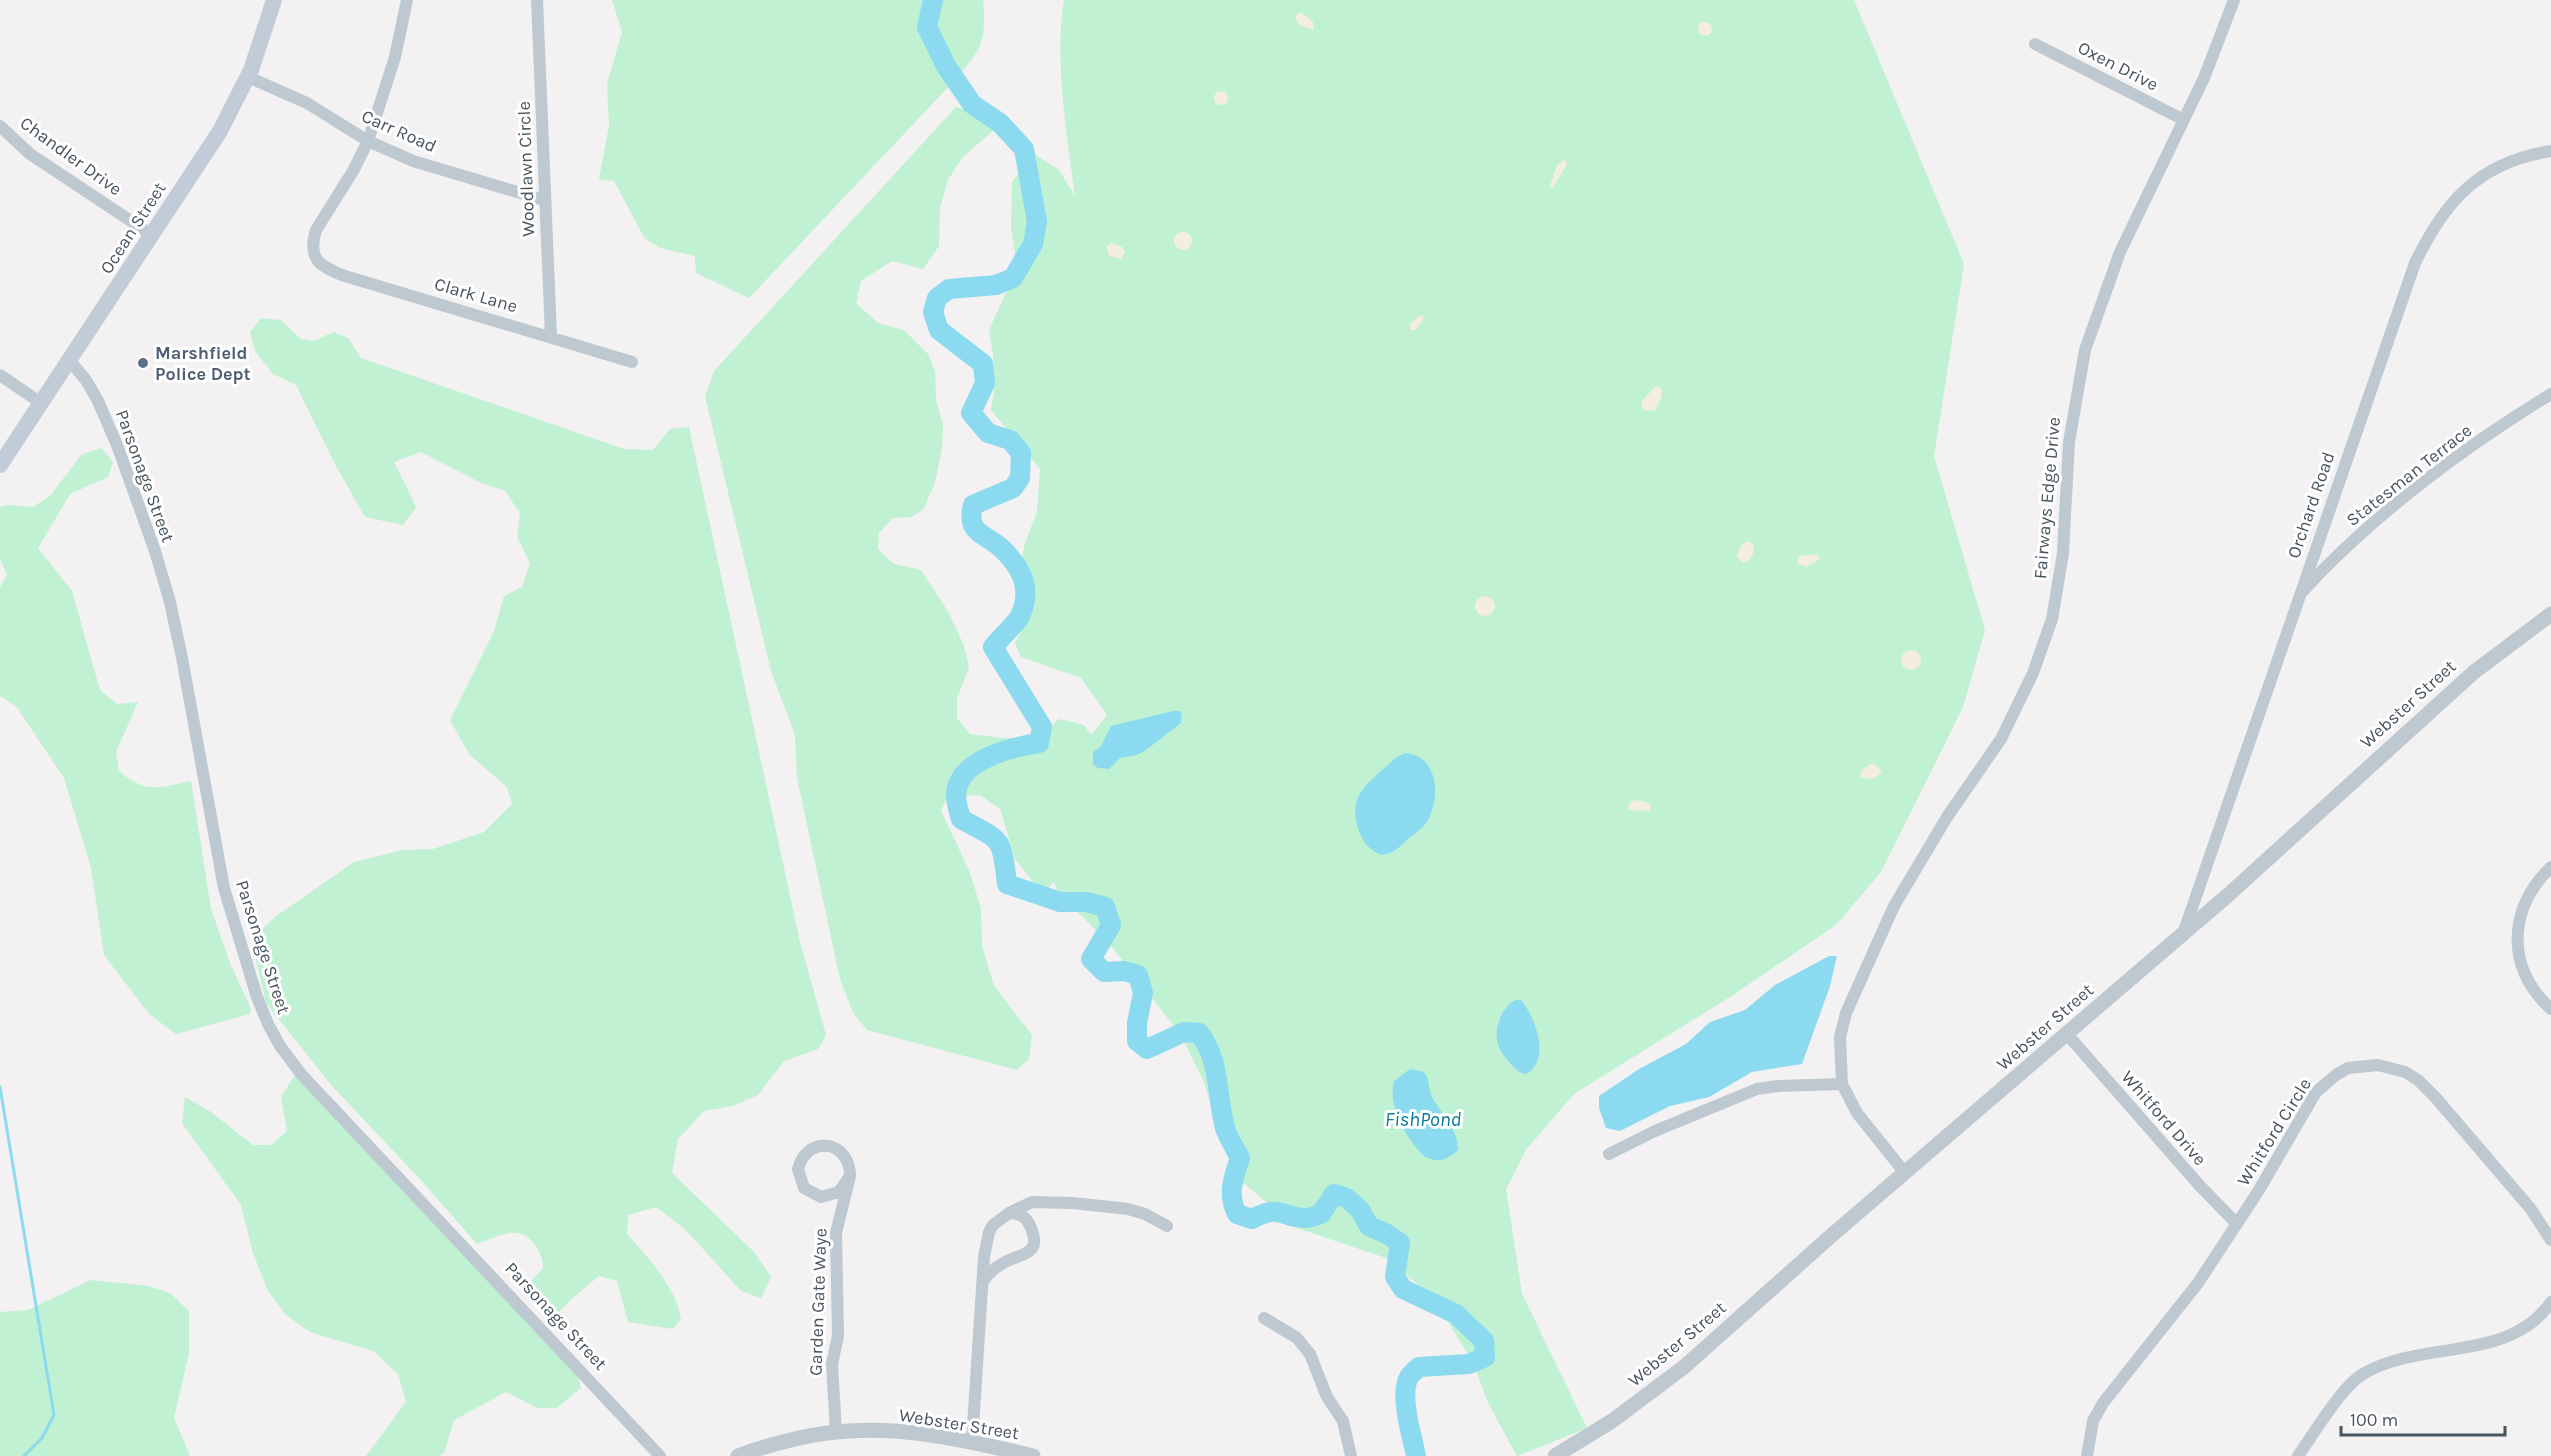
<svg xmlns="http://www.w3.org/2000/svg" width="2551" height="1456" font-family="Karla,sans-serif">
<style>
.green{fill:#bff1d2}
.sand{fill:#f4eee2}
.water{fill:#8bdaef}
.lines{fill:none;stroke-linecap:round;stroke-linejoin:round}
.stream{stroke:#8bdaef;stroke-width:3}
.river{stroke:#8bdaef;stroke-width:20}
.minor{stroke:#bec8d0;stroke-width:12}
.tertiary{stroke:#bec8d0;stroke-width:15}
.secondary{stroke:#c1ccd8;stroke-width:16}
.service-dot{fill:#5c6f8a;stroke:#fff;stroke-width:2}
.labels{text-anchor:middle;stroke-width:6;stroke-linejoin:round;paint-order:stroke}
.street-label{font-size:18px;fill:#48545f;stroke:#fff}
.service-label{font-size:18px;font-weight:bold;fill:#4e5e75;stroke:#fff;text-anchor:start}
.water-label{font-size:20px;font-style:italic;fill:#097b9a;stroke:#fff}
</style>
<rect width="100%" height="100%" fill="#f3f1f1"/>
<path class="green" d="M612 0H983C987 45 980 51 952 83L749 298 696 273 695 256 660 248 645 239 614 181 599 179 609 126 607 84 622 32Z
M1064 0H1854L1964 264 1934 456 1985 630 1963 707 1881 872 1836 925 1733 995 1574 1094 1526 1150 1506 1189 1522 1294 1587 1428 1517 1456 1488 1403 1473 1362 1432 1296 1386 1258 1297 1228 1239 1179 1224 1144 1203 1080 1181 1035 1112 947 1059 893 1054 882 1044 891 1034 883 1015 859 1000 809 980 795 947 797 941 811 969 870 981 908 982 946 994 986 1032 1035 1029 1059 1017 1070 867 1030 853 1013 840 979 797 778 795 735 771 671 705 396 714 371 956 107 979 113 996 128 962 158 948 180 940 207 939 246 923 269 892 261 861 281 856 303 878 323 904 330 928 354 935 371 936 400 943 425 942 448 935 483 923 510 911 517 893 518 879 533 878 549 894 564 921 570 949 613 964 646 969 667 957 699V718L970 734 1003 738H1039L1059 719 1084 725 1091 735 1107 715 1081 678 1021 657 1015 643 1032 609 1021 562 1025 543 1037 512 1040 469 991 410 994 392 993 356 989 330 1017 268 1011 227 1012 182 1033 153 1059 170 1075 196C1067 137 1054 58 1064 0Z
M261 318 281 320 301 339 313 341 334 332 348 338 361 358 624 449 653 450 670 429 689 427 800 942 826 1035 818 1049 784 1061 758 1095 733 1106 704 1111 678 1139 672 1173 755 1253 771 1277 761 1298 741 1291 686 1230 656 1207 628 1215 627 1234C647 1256 677 1289 681 1319L673 1329 628 1322 617 1281 599 1276 571 1299 552 1320 542 1314 528 1292 530 1283 543 1268C543 1251 530 1231 510 1233 499 1234 487 1241 477 1244L419 1178 332 1086 266 1003 253 947 258 933 275 917 354 862 402 850 433 849 484 832 512 804 507 787 469 754 450 720 494 631 504 596 522 587 530 563 517 537 520 513 505 491 479 482 421 452 394 462 416 507 403 525 365 517 335 464 296 385 273 374 255 351 250 332Z
M102 448 113 462 108 477 70 494 38 548 72 591 100 690 117 704 138 702 116 752 119 771C146 794 158 788 191 781L211 909 230 963 251 1009 250 1014 176 1034 149 1014 104 955 91 868 64 778 16 706 0 696V587L7 575 0 559V507L9 505 33 507 50 496 82 454Z
M295 1075 577 1374 581 1388 557 1408H537L506 1392 454 1420 444 1453 439 1456H366L406 1402 398 1374 373 1351 310 1332 286 1315 268 1291 253 1253 241 1205 182 1123 185 1097 211 1112 253 1145H271L287 1131 281 1097Z
M91 1280 149 1286 170 1293 189 1311V1353L174 1418 190 1456H0V1312L28 1310Z"/>
<path class="sand" d="M1301 12 1313 22 1314 30C1305 27 1298 27 1295 16Z
M1698 29a7 7 0 1 1 14 0a7 7 0 1 1-14 0Z
M1214 98a7 7 0 1 1 14 0a7 7 0 1 1-14 0Z
M1565 159 1567 163 1566 166 1552 189 1550 186 1557 165Z
M1174 241a9 9 0 1 1 18 0a9 9 0 1 1-18 0Z
M1112 243 1122 247 1125 251 1121 259 1109 256 1106 246Z
M1421 315 1424 318 1416 330H1410V324Z
M1656 386 1662 389 1661 399 1655 410 1646 411 1642 407 1641 402Z
M1749 541 1753 544C1755 554 1752 559 1743 563L1737 556 1742 544Z
M1817 554 1820 559 1806 567 1797 563 1799 556Z
M1475 606a10 10 0 1 1 20 0a10 10 0 1 1-20 0Z
M1901 660a10 10 0 1 1 20 0a10 10 0 1 1-20 0Z
M1871 764 1876 765 1881 770V773L1873 779 1860 777 1861 770Z
M1634 800 1643 801 1651 805 1650 811 1629 810 1628 805Z"/>
<path class="water" d="M1173 711H1179L1182 714 1181 723 1146 750 1137 755 1120 758 1109 769 1098 768 1093 764V752L1101 746 1111 726Z
M1405 753C1438 756 1441 796 1428 820 1424 828 1415 833 1408 839 1400 847 1393 854 1381 855 1368 849 1362 841 1358 828 1350 802 1360 789 1380 772 1388 765 1395 757 1405 753Z
M1829 956H1837L1830 986 1802 1064 1752 1072 1709 1097 1670 1106 1620 1131 1606 1128 1599 1108V1096L1639 1069 1686 1044 1710 1022 1745 1010 1775 985Z
M1516 1000H1521C1535 1017 1552 1060 1526 1074 1518 1073 1515 1068 1510 1063 1506 1058 1501 1053 1499 1047 1492 1031 1501 1007 1516 1000Z
M1410 1069 1424 1072C1431 1082 1428 1091 1433 1099 1443 1116 1458 1129 1458 1150 1448 1160 1438 1163 1425 1157 1407 1140 1387 1106 1394 1081Z"/>
<g class="lines">
<path class="stream" d="M0 1087 54 1415 42 1438 24 1456"/>
<path class="river" d="M933 0 927 27 946 66 972 104 1000 123 1024 149 1037 222 1033 244 1013 278 996 285 949 289 937 298 933 312 939 330 983 364 985 383 971 413 988 433 1010 440 1021 453 1020 478 1013 488 973 505C966 533 983 533 1000 547 1021 566 1033 588 1020 616 1017 623 999 639 993 647L1042 727 1039 743C1012 747 957 760 956 795 956 803 959 812 961 819 1003 842 1001 835 1007 884L1060 902H1087L1105 907 1111 925 1091 959 1104 972 1124 971 1138 975 1143 993 1137 1023V1041L1147 1049 1184 1032 1199 1033C1221 1061 1216 1095 1225 1128 1228 1138 1235 1148 1240 1158 1233 1178 1227 1194 1237 1214L1252 1219C1281 1203 1281 1218 1306 1218 1311 1218 1316 1215 1321 1214L1334 1194 1347 1198 1360 1210 1369 1226 1387 1234 1400 1243 1395 1277 1403 1289 1456 1314 1484 1341 1485 1357 1469 1364 1419 1367C1416 1370 1412 1373 1409 1377 1399 1395 1412 1436 1416 1456"/>
<path class="minor" d="M407 0 395 57 368 141 353 171 316 230C307 259 320 267 345 276L632 362
M537 0 551 336
M2035 44 2184 120
M248 77 307 103 368 141 413 161 544 200
M0 126 30 154 152 235
M69 360 86 380 98 401 117 445 155 551 170 602 182 658 224 888 257 997 268 1024 280 1046 301 1074 660 1456
M0 375 41 403
M2302 592C2370 517 2464 447 2551 394
M2551 867C2508 909 2505 967 2551 1009
M2183 934 2415 263C2445 201 2479 162 2551 151
M2066 1033 2200 1186 2237 1224
M1609 1154 1655 1131 1757 1089 1778 1086 1842 1084
M1905 1173 1857 1113 1842 1084 1840 1037 1846 1013 1894 906 1947 817 2001 739 2033 673 2052 619 2063 553 2069 442 2085 350 2120 252 2204 78 2234 0
M983 1281C989 1273 995 1267 1005 1262 1022 1253 1042 1255 1031 1228 1027 1217 1020 1213 1009 1213
M1264 1318 1297 1338 1310 1354 1327 1397 1343 1421 1351 1456
M836 1432 832 1364 838 1336 836 1233 850 1176C850 1140 807 1134 798 1169L804 1188 821 1197 839 1192 850 1176
M972 1442 984 1257 989 1232 993 1225 1009 1213 1032 1202 1073 1203 1128 1209 1145 1214 1167 1226
M2087 1456 2093 1421 2103 1403 2198 1283 2259 1190 2316 1092 2336 1075 2348 1068 2378 1065 2405 1072 2418 1080 2436 1098 2530 1208 2551 1240
M2298 1456C2313 1435 2342 1386 2363 1374 2421 1339 2510 1363 2551 1302"/>
<path class="tertiary" d="M738 1456C767 1445 806 1435 836 1432 902 1425 970 1441 1033 1456
M1555 1456 1612 1421 1684 1367 1832 1235 2227 896 2474 672 2551 614"/>
<path class="secondary" d="M0 465 220 131 251 70 274 0"/>
</g>
<circle class="service-dot" cx="143" cy="363" r="6"/>
<g class="labels">
<g class="street-label">
<text transform="translate(2118 66) rotate(27)" y="6">Oxen Drive</text>
<text transform="translate(399 131) rotate(24)" y="6">Carr Road</text>
<text transform="translate(71 156) rotate(36)" y="6">Chandler Drive</text>
<text transform="translate(526 169) rotate(-92)" y="6">Woodlawn Circle</text>
<text transform="translate(133 228) rotate(-57)" y="6">Ocean Street</text>
<text transform="translate(476 295) rotate(16)" y="6">Clark Lane</text>
<text transform="translate(2409 475) rotate(-38)" y="6">Statesman Terrace</text>
<text transform="translate(145 476) rotate(70)" y="6">Parsonage Street</text>
<text transform="translate(2047 498) rotate(-85)" y="6">Fairways Edge Drive</text>
<text transform="translate(2311 505) rotate(-71)" y="6">Orchard Road</text>
<text transform="translate(2408 704) rotate(-42)" y="6">Webster Street</text>
<text transform="translate(263 947) rotate(72)" y="6">Parsonage Street</text>
<text transform="translate(2045 1027) rotate(-41)" y="6">Webster Street</text>
<text transform="translate(2164 1118) rotate(49)" y="6">Whitford Drive</text>
<text transform="translate(2274 1132) rotate(-58)" y="6">Whitford Circle</text>
<text transform="translate(818 1302) rotate(-88)" y="6">Garden Gate Waye</text>
<text transform="translate(556 1316) rotate(47)" y="6">Parsonage Street</text>
<text transform="translate(1677 1344) rotate(-40)" y="6">Webster Street</text>
<text transform="translate(959 1424) rotate(9)" y="6">Webster Street</text>
</g>
<g class="service-label">
<text x="155" y="359">Marshfield<tspan x="155" dy="21">Police Dept</tspan></text>
</g>
<g class="water-label">
<text x="1423" y="1126">FishPond</text>
</g>
</g>
<path d="M2341 1426v9h164v-9" fill="none" stroke="#48545f" stroke-width="3"/>
<text x="2350" y="1426" font-size="18" fill="#48545f" stroke="#ffffff" stroke-width="4.5" paint-order="stroke">100 m</text>
</svg>
